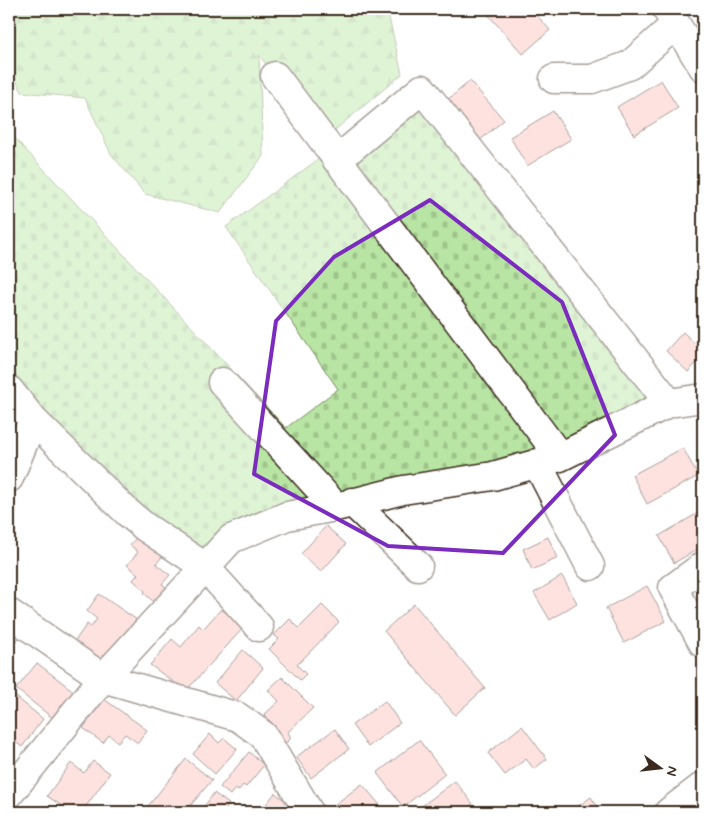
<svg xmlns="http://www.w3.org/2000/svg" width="712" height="821" font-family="Mynerve,sans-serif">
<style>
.forest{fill:url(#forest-firs);stroke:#7a8860}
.cemetery{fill:url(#cemetery-stones);stroke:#7a8860}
.building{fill:#fbbfbb;stroke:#3b2a1e}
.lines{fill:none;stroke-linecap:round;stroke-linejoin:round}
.minor-casing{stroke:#3b2a1e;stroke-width:31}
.minor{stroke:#fff;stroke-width:28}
.marked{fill:none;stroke:#7b2cbf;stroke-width:4;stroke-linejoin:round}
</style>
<defs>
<pattern id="forest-firs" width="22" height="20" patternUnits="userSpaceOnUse" patternTransform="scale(1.25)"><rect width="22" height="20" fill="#b8e5a3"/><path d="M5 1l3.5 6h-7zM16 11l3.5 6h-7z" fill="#9fc58c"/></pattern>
<pattern id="cemetery-stones" width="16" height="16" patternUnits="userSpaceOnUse" patternTransform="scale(1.25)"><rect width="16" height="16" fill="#b8e5a3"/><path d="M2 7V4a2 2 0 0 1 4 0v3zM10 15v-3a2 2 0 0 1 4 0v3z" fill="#9fc58c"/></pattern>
</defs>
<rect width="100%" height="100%" fill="#fff"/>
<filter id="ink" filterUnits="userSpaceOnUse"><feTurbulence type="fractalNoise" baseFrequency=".02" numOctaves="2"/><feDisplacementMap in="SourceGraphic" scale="10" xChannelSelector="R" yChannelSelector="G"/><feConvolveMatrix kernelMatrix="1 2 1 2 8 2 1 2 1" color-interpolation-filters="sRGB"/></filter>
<g filter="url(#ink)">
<path class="forest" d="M9 9H387L402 74 323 140 259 55 263 156 220 213 145 194 111 154 85 98 22 92 9 67Z"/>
<path class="cemetery" d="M418 99 659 390 565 441 454 474 240 528 193 564 53 423 9 372V132L286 428 338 389 226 227 335 147Z"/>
<path class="building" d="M483 9H531L550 30 523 54Z
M703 18V51L688 31Z
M661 80 678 108 634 135 617 107Z
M470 81 504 120 478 142 445 102Z
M553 111 571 139 527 166 510 137Z
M683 332 703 351V356L688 372 666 351Z
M683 448 698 476 647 504 632 475Z
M698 513 703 523V546L674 563 659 536Z
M326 526 346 544 321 572 301 554Z
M141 532 165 553 156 564 170 575 162 584 171 591 158 606 144 593 145 591 133 580 138 574 127 565 138 552 130 545Z
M548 537 558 558 532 570 523 549Z
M562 576 577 603 550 620 534 593Z
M647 586 666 621 624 643 606 608Z
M99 594 137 620 103 666 72 645 87 624 91 627 97 619 87 611Z
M414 604 485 688 455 715 384 631Z
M322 605 339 622 297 665 306 674 300 680 269 649 279 639 274 635 290 619 299 628Z
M221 609 244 627 186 691 150 665 172 639 181 647 199 625 203 629Z
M9 623 22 634 9 650Z
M243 650 263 668 236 701 215 683Z
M37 663 76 693 55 720 16 689Z
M282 677 313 708 288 732 291 738 283 746 267 730 273 724 264 715 279 701 268 690Z
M9 691 43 719 22 747 10 738 9 739Z
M104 699 147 730 138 743 125 734 118 742 109 735 103 743 83 728Z
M385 701 400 723 368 747 352 725Z
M522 726 547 759 534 769 526 759 505 775 488 753Z
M335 729 349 749 311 778 296 757Z
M210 734 219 743 224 738 237 749 215 774 193 754Z
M419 740 445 774 403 807 377 773Z
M249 752 264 765 246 787 243 785 238 791 235 789 230 795 220 787Z
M186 759 212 780 185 812H146L144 811Z
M93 761 110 773 82 812H71L47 796 71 763 84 773Z
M455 781 473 804 462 812H414Z
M362 784 386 812H325Z
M214 793 229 804 224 812H200Z
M275 793 291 805 286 812H260Z
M591 797 601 812H570Z"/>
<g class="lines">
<g class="minor-casing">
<path id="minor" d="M667 10 703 67
M275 76 560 457
M554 79H592L630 65 676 24
M337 160 422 89 669 403
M222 382 336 507
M9 390 33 420 127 512 145 527 205 567 259 627
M537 463 590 566
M9 478 33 420
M352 502 418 566
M703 566 673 588 703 643
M9 613 103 678 238 717 263 735 309 812
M9 794 103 678 231 539 287 516 336 507 403 490 493 476 560 457 669 403 703 398
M669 812 703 786"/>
</g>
<use href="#minor" class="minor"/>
</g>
</g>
<path d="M0 0H712V821H0ZM430 200 562 302 615 435 503 553 388 546 254 474 276 321 334 257Z" fill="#fff" fill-opacity=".55" fill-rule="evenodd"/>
<path class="marked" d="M430 200 562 302 615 435 503 553 388 546 254 474 276 321 334 257Z"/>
<rect width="712" height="821" fill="none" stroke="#fff" stroke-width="30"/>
<rect x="15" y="15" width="682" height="791" fill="none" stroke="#3b2a1e" stroke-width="2" filter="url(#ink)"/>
<g transform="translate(660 768) rotate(105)" stroke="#ffffff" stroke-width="4" paint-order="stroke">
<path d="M0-4L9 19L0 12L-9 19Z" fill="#3b2a1e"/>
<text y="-8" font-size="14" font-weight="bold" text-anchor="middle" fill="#3b2a1e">N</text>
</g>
</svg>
